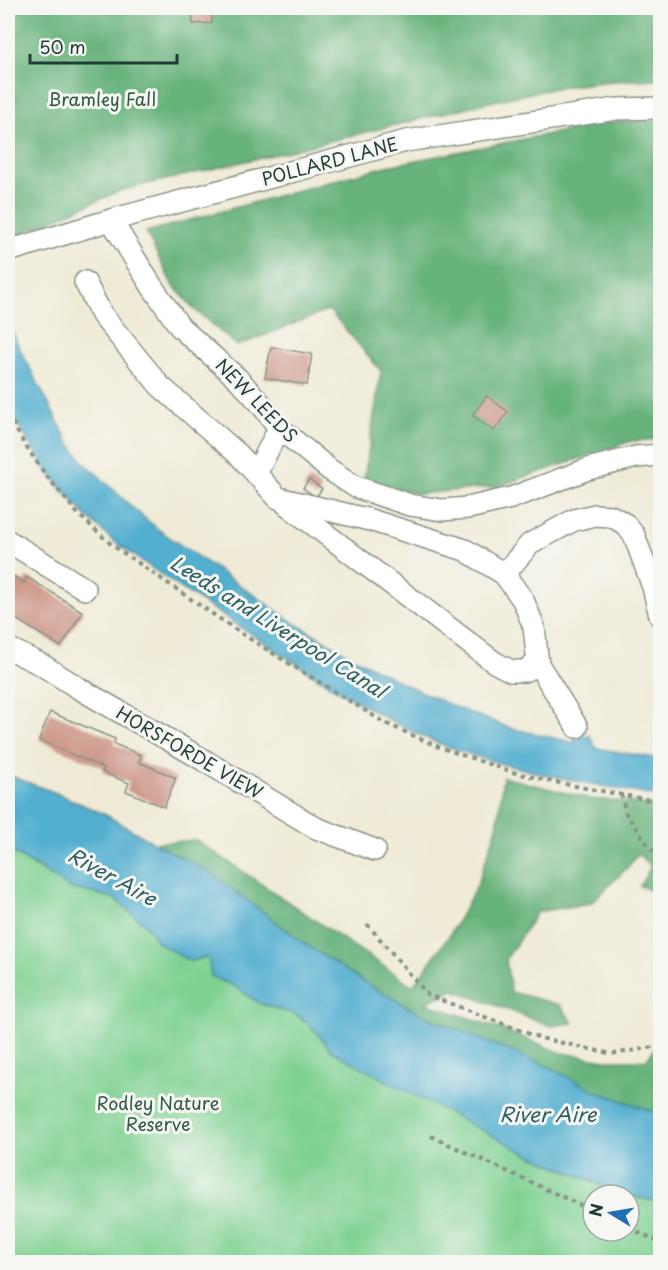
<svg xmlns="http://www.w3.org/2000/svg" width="668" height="1270" font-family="'Playpen Sans',sans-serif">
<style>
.green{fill:#7fd192;stroke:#4f8763;stroke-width:1.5}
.forest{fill:#67b37c;stroke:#437858;stroke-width:1.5}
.water{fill:#52afd0;stroke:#387682;stroke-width:1.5}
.building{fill:#ce998a}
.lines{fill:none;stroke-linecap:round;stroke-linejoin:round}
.minor-casing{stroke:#889486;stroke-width:24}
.path{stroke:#889486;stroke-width:4;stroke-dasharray:4.5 4.5;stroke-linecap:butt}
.minor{stroke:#fff;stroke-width:21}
.labels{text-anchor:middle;stroke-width:6;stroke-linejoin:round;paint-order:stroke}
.park-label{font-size:18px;fill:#325b47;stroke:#f6f6f2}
.street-label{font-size:18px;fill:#1f3d34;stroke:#f6f6f2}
.water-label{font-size:20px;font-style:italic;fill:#2e5f63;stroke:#f6f6f2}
</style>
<rect width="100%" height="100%" fill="#f6f6f2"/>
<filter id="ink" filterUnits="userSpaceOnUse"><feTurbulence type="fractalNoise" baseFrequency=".0167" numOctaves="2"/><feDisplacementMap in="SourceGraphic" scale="12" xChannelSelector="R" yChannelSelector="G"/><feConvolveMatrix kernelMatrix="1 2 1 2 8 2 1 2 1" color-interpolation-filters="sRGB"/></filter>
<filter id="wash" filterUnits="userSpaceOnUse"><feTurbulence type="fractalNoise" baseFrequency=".008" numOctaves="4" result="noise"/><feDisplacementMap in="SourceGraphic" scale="24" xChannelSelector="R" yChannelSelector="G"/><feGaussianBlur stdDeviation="1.35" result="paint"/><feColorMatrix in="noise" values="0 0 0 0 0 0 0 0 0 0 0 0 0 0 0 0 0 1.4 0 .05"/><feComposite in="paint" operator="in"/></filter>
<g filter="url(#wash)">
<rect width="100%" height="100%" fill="#f0ebd7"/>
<path class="green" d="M8 849 70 888 113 898 145 924 158 943 209 957 211 976 234 986 259 1003 297 1015 312 1027 332 1051 528 1154 625 1195H593V1231H629V1196L660 1202V1262H8Z"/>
<path class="forest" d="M8 8H660V79L612 81 560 87 485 103 289 151 122 190 8 239Z
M660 120V439L631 441 496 487 418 494 364 479 381 371 329 310 237 346 195 310 172 284 146 232 387 166 610 122Z
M503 777 591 799 627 802 660 807V887L652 891 640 886 651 866 638 854 627 868 591 903 537 912 506 959 511 992 560 1005 573 1023 551 1026 454 990 425 1003 501 1029 562 1053 605 1060H647L660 1040V1114L598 1092 547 1066 424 1016 367 984 308 946 258 908 154 843 196 840 413 986 449 936 477 886 497 827Z"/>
<path class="water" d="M8 320 19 347 68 441 83 461 134 509 159 530 293 622 351 656 400 682 457 708 510 728 576 743 571 733 590 736 596 748 660 759V797C586 783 510 771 438 743 398 727 355 701 318 678L170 581 112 540 88 518 65 493 48 472 15 421 8 406Z
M8 775 56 793 104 814 154 843 208 871 308 946 367 984 424 1016 547 1066 598 1092 660 1114V1202L625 1195 528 1154 387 1081 332 1051 312 1027 297 1015 259 1003 234 986 211 976 208 957 190 961 158 943 145 924 114 898 70 888 8 849Z"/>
<g id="blocks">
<path class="building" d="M192 8H248V10L212 12V23L193 24Z
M271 347 312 354 307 385 265 378Z
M487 396 508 412 494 431 472 415Z
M309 479 322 489 316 497 303 488Z
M8 573 24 583 27 577 83 612 61 647 8 614Z
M50 712 115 739 114 744 141 755 139 762 176 778 164 807 126 791 129 783 102 772 104 768 39 740Z"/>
</g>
</g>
<g filter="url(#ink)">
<use href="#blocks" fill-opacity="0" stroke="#889486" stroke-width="1.5"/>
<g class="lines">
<g class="minor-casing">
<path id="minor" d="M111 220 151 285 180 327 238 379 261 404 279 428 330 470 356 487 410 505 442 510 468 508 511 498 588 469 636 457 660 455
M8 251 111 220 406 141 616 109 660 108
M85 282 102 315 160 386 239 455 278 498 370 520 465 550 504 574 523 600 534 627 538 664 577 727
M256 474 279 428
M286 504 494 662 511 671H524L538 664
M8 541 85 589
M504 574 530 544 574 520 595 515 611 516 625 524 634 535 653 587 660 616
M8 648 42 665 80 689 195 755 316 828 375 850"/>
</g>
<path class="path" d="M8 415 25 445 46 475 79 515 112 545 242 634 385 723 439 747 512 772 549 781 660 802
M621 794 626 814 660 861
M367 924 428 995 540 1038 612 1054 660 1046
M431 1136 593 1211
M629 1228 660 1242"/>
<use href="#minor" class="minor"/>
</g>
</g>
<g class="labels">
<g class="park-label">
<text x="102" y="106">Bramley Fall</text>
<text x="158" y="1110">Rodley Nature<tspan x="158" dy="21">Reserve</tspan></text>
</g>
<g class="street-label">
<text transform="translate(330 162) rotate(-15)" y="6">POLLARD LANE</text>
<text transform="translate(256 401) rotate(46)" y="6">NEW LEEDS</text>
<text transform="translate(189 753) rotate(30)" y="6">HORSFORDE VIEW</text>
</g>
<g class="water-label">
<text transform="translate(278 627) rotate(32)" y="7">Leeds and Liverpool Canal</text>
<text transform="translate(112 877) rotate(29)" y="7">River Aire</text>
<text x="548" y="1122">River Aire</text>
</g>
</g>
<rect width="668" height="1270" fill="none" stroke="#f6f6f2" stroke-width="30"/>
<g transform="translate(611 1213) rotate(281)"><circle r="28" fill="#f6f6f2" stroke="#a0aca6" stroke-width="1.5"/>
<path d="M0-4.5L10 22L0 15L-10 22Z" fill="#1f6fb2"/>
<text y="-9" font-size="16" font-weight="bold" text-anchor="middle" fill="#1f3d34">N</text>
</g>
<path d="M30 54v9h147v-9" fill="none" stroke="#1f3d34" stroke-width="3"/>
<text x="39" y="54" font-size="18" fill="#1f3d34" stroke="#f6f6f2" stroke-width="4.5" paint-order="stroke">50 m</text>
</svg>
